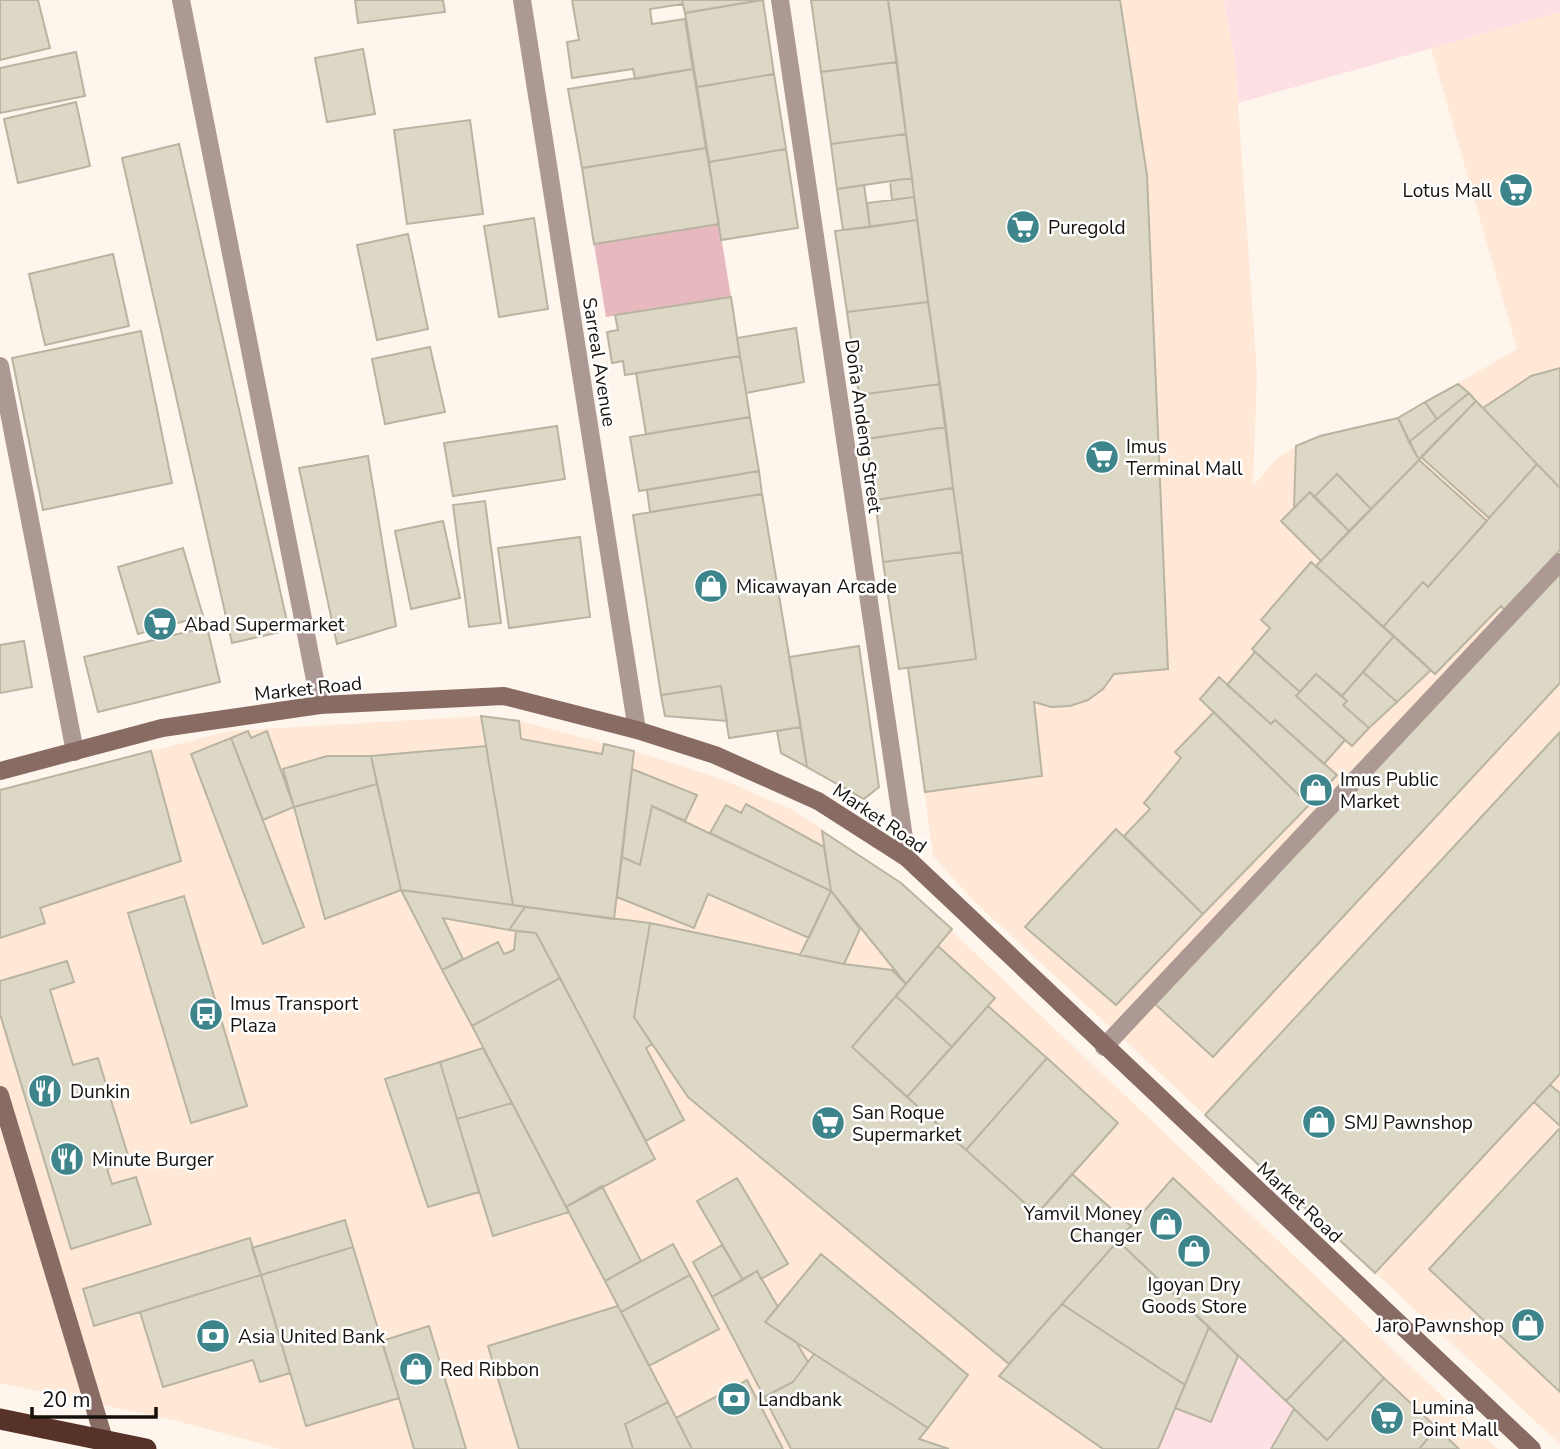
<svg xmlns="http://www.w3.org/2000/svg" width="1560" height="1449" font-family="'Nunito Sans',sans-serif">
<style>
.built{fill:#ffe9d6}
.green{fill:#fce0e4}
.forest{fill:#e8b8bf}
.building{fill:#ddd7c5;stroke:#b9b4a2;stroke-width:2}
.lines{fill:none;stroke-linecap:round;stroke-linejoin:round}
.street{stroke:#ad9993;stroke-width:18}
.secondary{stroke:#886c64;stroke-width:18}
.highway{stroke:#563228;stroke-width:21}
.labels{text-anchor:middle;stroke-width:5;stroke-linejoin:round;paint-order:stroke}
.poi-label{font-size:19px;fill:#16110d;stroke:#fff;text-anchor:start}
.street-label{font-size:19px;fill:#16110d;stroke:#fff}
</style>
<rect width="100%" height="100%" fill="#fef5ed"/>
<path class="built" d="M888 0H1224L1235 61 1257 374 1253 486 1276 459 1296 446 1320 436 1398 418 1517 349 1431 48 1560 12V1444L975 902 933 856 908 668 976 659Z
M481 716 519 721 634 751 719 778 793 810 901 883 1498 1449H281L173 1420 0 1383V790L229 731Z"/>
<path class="green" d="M1224 0H1560V12L1238 103 1235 61Z
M1238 1356 1294 1409 1271 1449H1158L1175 1408 1211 1422Z"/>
<path class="forest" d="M719 224 731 297 606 317 594 244Z"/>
<path class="building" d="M0 0H38L50 48 0 60Z
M355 0H443L445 12 358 23Z
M572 0H682L683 4 650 9 652 24 685 19 693 69 635 79 633 69 572 78 567 42 579 40Z
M682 0H761L685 13Z
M763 0 774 74 697 87 685 13Z
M811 0H888L897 62 821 72Z
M888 0H1120L1147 175 1168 669 1114 674 1103 689 1088 700 1070 706 1051 707 1034 702 1042 776 925 792 908 668 976 659Z
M363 49 375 114 327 122 315 58Z
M76 52 85 96 0 113V68Z
M897 62 906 134 831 144 821 72Z
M693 69 706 148 582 168 568 89Z
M774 74 786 149 709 162 697 87Z
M76 102 90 166 18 183 4 119Z
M470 120 483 214 407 224 394 130Z
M906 134 912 178 837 189 831 144Z
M179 144 289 630 232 643 122 158Z
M706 148 719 224 594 244 582 168Z
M786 149 798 228 721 240 709 162Z
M912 178 914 197 892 200 890 181Z
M864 185 870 227 843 230 837 189Z
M914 197 917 220 870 227 867 203Z
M534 218 548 309 499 317 484 226Z
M917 220 928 302 847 312 835 231Z
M408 234 428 329 377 340 357 245Z
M113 254 129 326 45 345 29 274Z
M731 297 740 356 625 375 623 361 612 363 607 332 618 330 615 315Z
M928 302 940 384 859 395 847 312Z
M796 328 804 382 746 393 737 338Z
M141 331 172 483 43 510 12 358Z
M430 347 445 412 385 424 372 359Z
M740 356 750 417 646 434 636 373Z
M1560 368V488L1483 408 1531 376Z
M940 384 946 427 866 439 859 395Z
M1458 384 1469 393 1437 419 1425 402Z
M1469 393 1476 401 1419 460 1409 442Z
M1476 401 1537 464 1489 518 1421 457Z
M1425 402 1437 419 1409 442 1398 418Z
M750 417 759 471 639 491 630 437Z
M1398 418 1419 460 1371 509 1337 474 1314 497 1310 492 1294 508 1296 446 1320 436Z
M557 426 565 479 453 496 444 443Z
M946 427 953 488 875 500 866 439Z
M368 456 396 626 337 644 299 468Z
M1419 460 1487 521 1428 587 1423 582 1383 627 1316 566Z
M1537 464 1560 488V550L1507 613 1501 606 1435 674 1383 627 1423 582 1428 587Z
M759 471 762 494 650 512 647 490Z
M1337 474 1371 509 1349 531 1314 497Z
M953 488 962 552 883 562 875 500Z
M1310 492 1349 531 1321 561 1281 521Z
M762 494 801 727 729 738 721 686 661 695 633 515Z
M485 501 501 623 469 627 453 505Z
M443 521 460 598 411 609 395 531Z
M580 537 590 617 509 628 498 548Z
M183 548 203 616 138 634 118 567Z
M962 552 976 659 899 669 883 562Z
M1311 562 1394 636 1342 696 1316 674 1300 692 1252 649 1270 628 1261 620Z
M1560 571V683L1213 1057 1155 1004Z
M207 627 220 682 98 712 84 657Z
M1394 636 1431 670 1397 702 1363 672Z
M24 641 32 687 0 693V645Z
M859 646 879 787 864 799 807 767 789 657Z
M1255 652 1300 692 1296 696 1345 740 1324 764 1275 720 1271 724 1227 685Z
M1363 672 1397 702 1369 728 1343 705 1347 701 1342 696Z
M1316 674 1347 701 1343 705 1369 728 1352 746 1296 696Z
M1219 677 1271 724 1275 720 1337 775 1309 805 1200 699Z
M721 686 727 721 665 716 661 695Z
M1214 712 1309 805 1203 914 1124 836 1150 809 1144 803 1181 758 1175 752Z
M481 716 519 721 521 739 602 754 604 744 634 751 614 919 513 905Z
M801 727 807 767 781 753 777 731Z
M248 731 251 738 267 731 294 807 263 820 231 738Z
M1560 732V1074L1375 1273 1205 1115Z
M231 738 304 927 263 944 191 754Z
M486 746 513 905 401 890 371 756Z
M151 751 181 861 40 908 45 923 0 938V790Z
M327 756H371L377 784 294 807 283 769Z
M632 769 697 795 685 821 652 806 640 865 622 857Z
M377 784 401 890 325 919 294 807Z
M746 804 824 847 831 891 710 833 726 805 741 813Z
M652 806 831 891 809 938 708 894 694 928 617 897 622 857 640 865Z
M1116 829 1203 914 1116 1005 1025 927Z
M822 831 901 883 952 929 906 984 831 891Z
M401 890 513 905 525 907 509 930 443 918 463 959 442 970Z
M831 891 860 929 844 964 800 955Z
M184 896 247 1106 191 1123 128 913Z
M525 907 650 923 634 1017 652 1044 646 1048 684 1120 646 1141 536 933 509 930Z
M650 923 844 964 892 970 906 984 852 1047 1037 1214 1072 1174 1131 1226 1009 1364 688 1097 634 1017Z
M516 931 536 933 560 978 472 1026 442 970 498 942 504 954 514 950Z
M938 946 995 998 952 1047 896 996Z
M67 961 74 982 50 990 73 1065 98 1058 130 1162 107 1169 112 1184 136 1177 151 1224 71 1249 0 1014V981Z
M560 978 655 1159 566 1207 472 1026Z
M896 996 952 1047 907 1097 852 1047Z
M988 1006 1047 1058 966 1150 907 1097Z
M483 1048 512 1103 457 1119 440 1062Z
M1047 1058 1118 1123 1037 1214 966 1150Z
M440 1062 479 1192 428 1207 385 1079Z
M1550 1085 1560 1093V1126L1534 1102Z
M512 1103 569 1212 493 1236 457 1119Z
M1560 1128V1392L1429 1269Z
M737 1178 788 1264 761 1279 757 1271 743 1280 697 1201Z
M1173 1178 1344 1339 1286 1401 1118 1241Z
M602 1186 641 1261 605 1281 566 1207Z
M345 1220 353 1247 261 1275 252 1248Z
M250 1238 261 1275 94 1326 83 1289Z
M1118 1241 1209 1327 1185 1385 1062 1304Z
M673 1244 690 1275 621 1312 605 1281Z
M722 1245 743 1280 712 1297 693 1262Z
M353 1247 399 1398 306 1426 261 1275Z
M821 1254 968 1375 928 1428 765 1322Z
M757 1271 778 1307 765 1322 796 1342 808 1362 793 1382 764 1397 712 1297Z
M261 1275 290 1373 260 1382 253 1360 163 1387 140 1312Z
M690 1275 719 1329 649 1366 621 1312Z
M1062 1304 1185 1385 1158 1449H1103L999 1376Z
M618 1306 668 1402 625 1424 633 1449H519L488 1346Z
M429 1326 432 1336 466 1449H414L399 1398 382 1341Z
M1209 1327 1238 1356 1211 1422 1175 1408Z
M1344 1339 1384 1378 1327 1440 1286 1401Z
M814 1354 928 1428 919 1439 949 1449H791L764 1397 793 1382Z
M1384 1378 1437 1428 1419 1449H1271L1294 1409 1327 1440Z
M747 1380 783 1449H692L676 1418Z
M668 1402 692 1449H633L625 1424Z
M1437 1428 1459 1449H1419Z"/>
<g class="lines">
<path class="street" d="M181 0 320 705
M522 0 637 730
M780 0 907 858
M0 366 75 752
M1104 1047 1560 562"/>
<path class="secondary" d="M0 771 162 728 320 705 504 696 637 730 715 755 818 801 907 858 1532 1449
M0 1095 107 1449"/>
<path class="highway" d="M0 1419 146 1449"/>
</g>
<defs>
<g id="supermarket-disc" transform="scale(1.75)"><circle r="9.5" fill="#3d848b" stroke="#fff"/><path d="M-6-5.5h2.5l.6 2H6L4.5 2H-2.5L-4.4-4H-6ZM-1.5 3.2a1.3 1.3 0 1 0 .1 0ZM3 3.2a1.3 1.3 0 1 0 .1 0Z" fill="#fff"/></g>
<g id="shop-disc" transform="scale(1.75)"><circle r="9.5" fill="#3d848b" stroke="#fff"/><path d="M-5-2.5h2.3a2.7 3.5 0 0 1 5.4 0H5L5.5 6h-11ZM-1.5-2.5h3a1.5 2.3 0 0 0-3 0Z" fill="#fff"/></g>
<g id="bus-disc" transform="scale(1.75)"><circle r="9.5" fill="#3d848b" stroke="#fff"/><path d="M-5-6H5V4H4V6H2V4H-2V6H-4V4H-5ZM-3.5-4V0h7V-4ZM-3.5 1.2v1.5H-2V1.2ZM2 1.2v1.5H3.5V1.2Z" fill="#fff"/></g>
<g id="restaurant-disc" transform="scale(1.75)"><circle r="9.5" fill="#3d848b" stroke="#fff"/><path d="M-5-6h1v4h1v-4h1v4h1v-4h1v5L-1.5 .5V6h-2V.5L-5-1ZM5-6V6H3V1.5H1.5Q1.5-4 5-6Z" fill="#fff"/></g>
<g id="bank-disc" transform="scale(1.75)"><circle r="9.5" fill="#3d848b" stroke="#fff"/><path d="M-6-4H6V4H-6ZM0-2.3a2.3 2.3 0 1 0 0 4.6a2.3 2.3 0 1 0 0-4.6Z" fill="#fff"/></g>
</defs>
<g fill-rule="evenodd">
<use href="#supermarket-disc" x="1516" y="190"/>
<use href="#supermarket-disc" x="1023" y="227"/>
<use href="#supermarket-disc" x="1102" y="457"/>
<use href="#shop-disc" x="711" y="586"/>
<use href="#supermarket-disc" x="160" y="624"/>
<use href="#shop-disc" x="1316" y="790"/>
<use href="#bus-disc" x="206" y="1014"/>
<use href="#restaurant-disc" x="45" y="1091"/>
<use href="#shop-disc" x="1319" y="1122"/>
<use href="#supermarket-disc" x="828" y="1123"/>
<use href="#restaurant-disc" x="67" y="1159"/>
<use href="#shop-disc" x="1166" y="1224"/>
<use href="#shop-disc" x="1194" y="1251"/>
<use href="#shop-disc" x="1528" y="1325"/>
<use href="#bank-disc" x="213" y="1336"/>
<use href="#shop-disc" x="416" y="1369"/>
<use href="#bank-disc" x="734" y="1399"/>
<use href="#supermarket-disc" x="1387" y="1418"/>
</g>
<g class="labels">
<g class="poi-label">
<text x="1492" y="197" text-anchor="end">Lotus Mall</text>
<text x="1048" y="234">Puregold</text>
<text x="1126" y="453">Imus<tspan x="1126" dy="22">Terminal Mall</tspan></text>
<text x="736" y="593">Micawayan Arcade</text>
<text x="184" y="631">Abad Supermarket</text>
<text x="1340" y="786">Imus Public<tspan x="1340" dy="22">Market</tspan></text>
<text x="230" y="1010">Imus Transport<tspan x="230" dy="22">Plaza</tspan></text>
<text x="70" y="1098">Dunkin</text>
<text x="852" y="1119">San Roque<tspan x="852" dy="22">Supermarket</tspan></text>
<text x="1344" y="1129">SMJ Pawnshop</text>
<text x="92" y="1166">Minute Burger</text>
<text x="1142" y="1220" text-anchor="end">Yamvil Money<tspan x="1142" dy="22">Changer</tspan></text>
<text x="1194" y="1291" text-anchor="middle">Igoyan Dry<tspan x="1194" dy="22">Goods Store</tspan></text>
<text x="1504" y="1332" text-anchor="end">Jaro Pawnshop</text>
<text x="238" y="1343">Asia United Bank</text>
<text x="440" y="1376">Red Ribbon</text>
<text x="758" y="1406">Landbank</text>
<text x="1412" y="1414">Lumina<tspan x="1412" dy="22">Point Mall</tspan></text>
</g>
<g class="street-label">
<text transform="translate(600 362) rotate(81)" y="7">Sarreal Avenue</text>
<text transform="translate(864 426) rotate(82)" y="7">Doña Andeng Street</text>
<text transform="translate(308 688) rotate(-6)" y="7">Market Road</text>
<text transform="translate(880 818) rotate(34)" y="7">Market Road</text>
<text transform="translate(1300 1202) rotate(43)" y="7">Market Road</text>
</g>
</g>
<path d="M32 1407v10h124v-10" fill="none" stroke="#16110d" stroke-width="3.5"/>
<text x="42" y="1407" font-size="21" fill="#16110d" stroke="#ffffff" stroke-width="5" paint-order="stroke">20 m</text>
</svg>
